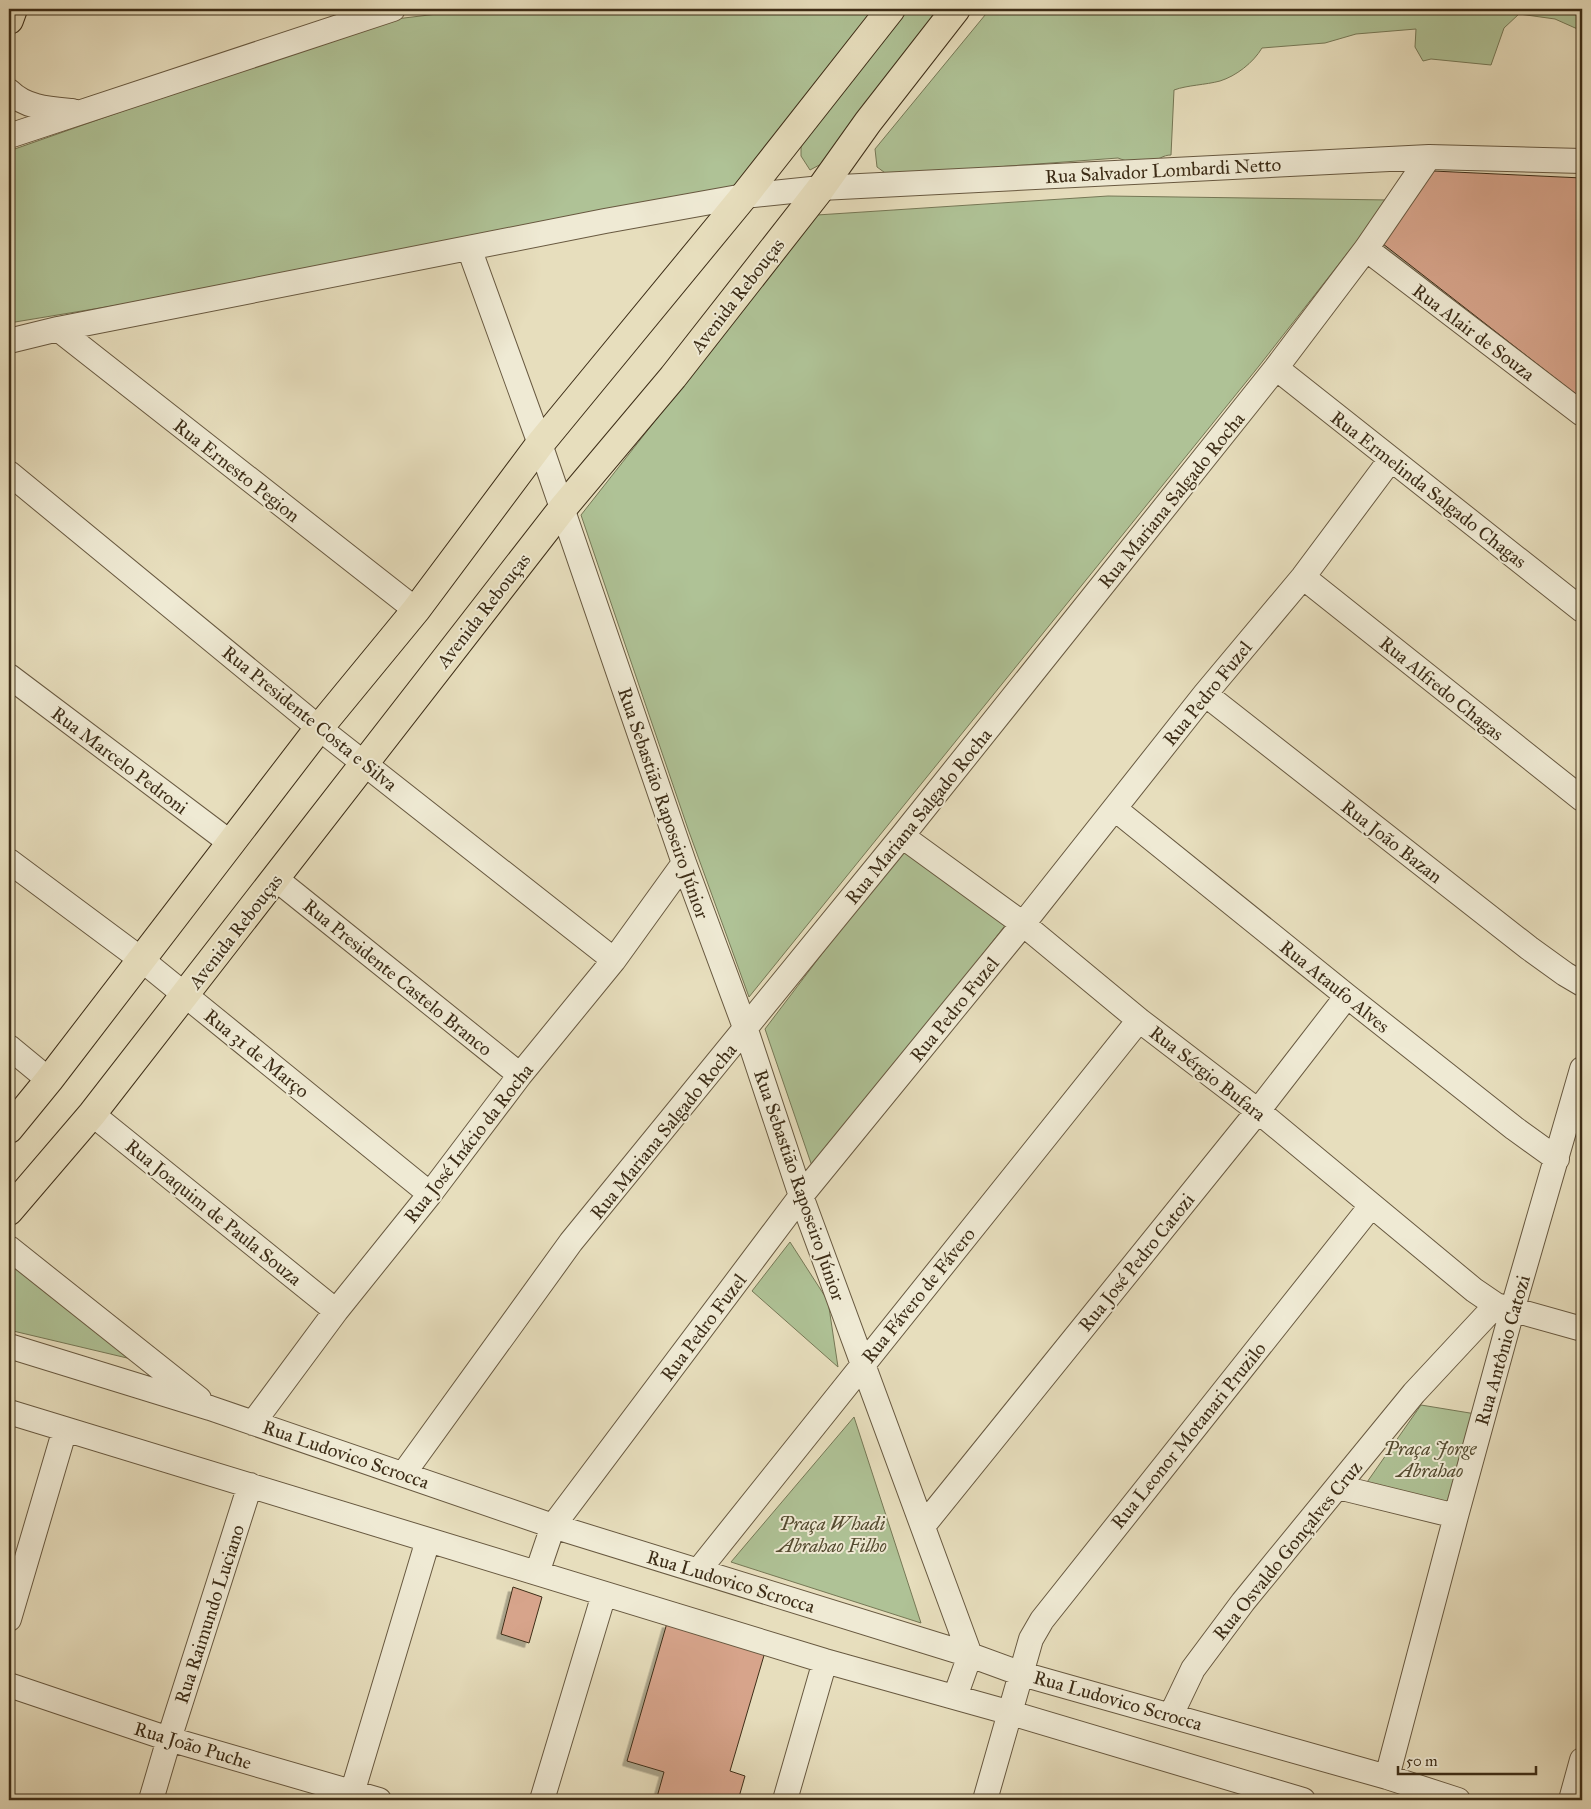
<svg xmlns="http://www.w3.org/2000/svg" width="1591" height="1809" font-family="'IM FELL Great Primer',serif">
<style>
.green{fill:#afc296;stroke:#767856}
.building{fill:#d7a48b;stroke:#3d2d17;filter:url(#shadow)}
.lines{fill:none;stroke-linecap:round;stroke-linejoin:round}
.minor-casing{stroke:#685940;stroke-width:26}
.major-casing{stroke:#3d2d17;stroke-width:30}
.minor{stroke:#efead4;stroke-width:24}
.major{stroke:#e7debd;stroke-width:28}
.labels{text-anchor:middle;stroke-width:4;stroke-linejoin:round;paint-order:stroke}
.street-label{font-size:19px;fill:#3d2d17;stroke:#efead4}
.park-label{font-size:19px;font-style:italic;fill:#544b30;stroke:#efead4}
</style>
<defs>
<filter id="shadow"><feDropShadow dx="-4.5" dy="4.5" stdDeviation="0" flood-color="#0004"/></filter>
</defs>
<rect width="100%" height="100%" fill="#e7debd"/>
<filter id="stains"><feTurbulence type="fractalNoise" baseFrequency=".004" numOctaves="4"/><feColorMatrix values="0 0 0 0 .2 0 0 0 0 .09 0 0 0 0 .02 0 0 0 .5 -.17"/></filter>
<radialGradient id="worn" r=".72"><stop offset=".6" stop-color="#630" stop-opacity="0"/><stop offset="1" stop-color="#630" stop-opacity=".3"/></radialGradient>
<path class="green" d="M479 9H885L730 204 9 323V151L379 21Z
M908 9H945L823 163 810 170 801 156V144Z
M990 9H1582V31L1555 19 1519 14 1504 28 1491 65 1431 59 1423 61 1415 47 1416 29 1356 34 1325 43 1262 48C1253 63 1236 76 1220 81 1205 85 1188 85 1174 90L1171 155C1163 155 1158 160 1151 162 1140 165 1128 162 1118 158L888 175 877 167 875 149Z
M1108 196 1389 200 1259 366 749 997 688 829 581 515 817 215Z
M903 847 1010 919 814 1172 765 1029Z
M790 1242 828 1301 838 1367 752 1291Z
M9 1256 144 1362 9 1330Z
M1421 1405 1482 1415 1457 1505 1365 1485Z
M854 1417 921 1623 731 1562Z"/>
<path class="building" d="M1433 171 1582 178V399L1378 240Z
M513 1587 542 1597 529 1643 501 1634Z
M667 1623 765 1652 730 1771 745 1776 739 1797 749 1800H669L657 1797 664 1772 627 1761Z"/>
<g class="lines">
<g class="minor-casing">
<path id="minor" d="M9 91C26 108 49 109 72 111
M9 136 393 9
M469 248 540 444 684 863 746 1030 801 1196 970 1655 955 1697
M1366 249 1582 414
M58 329 416 610
M9 341 58 329 605 221 744 196 821 188 1429 157 1582 161
M1276 368 1582 610
M9 473 319 728 614 960
M1303 577 1582 799
M9 676 232 844
M1205 694 1529 948 1565 974 1582 984
M1115 809 1347 996 1514 1128 1557 1159
M902 836 1023 924 1139 1020 1258 1111 1474 1290 1496 1305 1582 1329
M9 861 142 960 430 1194
M276 879 520 1075
M9 1047 49 1080
M92 1114 336 1311
M9 1248 199 1399
M9 1346 210 1408 553 1526 970 1655 1022 1674 1387 1777 1458 1800
M9 1412 825 1661 1011 1713 1303 1800
M253 1423 336 1311 430 1194 520 1075 614 960 684 863
M404 1473 571 1242 902 836 1276 368 1366 249 1429 157
M1338 1487 1456 1516
M923 1526 1258 1111 1347 996
M698 1571 1139 1020
M537 1573 553 1526 801 1196 1023 924 1205 694 1303 577 1391 459
M9 1619 65 1429
M9 1685 169 1739 379 1800
M1171 1715 1193 1669 1243 1602 1414 1393 1496 1305
M1387 1777 1456 1516 1512 1311 1582 1069
M151 1800 169 1739 250 1485
M350 1800 428 1540
M542 1800 604 1594
M785 1800 825 1661
M985 1800 1031 1639 1042 1620 1371 1206
M1571 1800 1582 1760"/>
</g>
<g class="major-casing">
<path id="major" d="M9 20 13 9
M9 1129 49 1080 319 728 416 610 540 444 744 196 891 9
M9 1211 92 1114 562 509 673 377 821 188 868 122 956 9"/>
</g>
<use href="#minor" class="minor"/>
<use href="#major" class="major"/>
</g>
<g class="labels">
<g class="street-label">
<text transform="translate(1163 170) rotate(-3)" y="7">Rua Salvador Lombardi Netto</text>
<text transform="translate(737 295) rotate(-52)" y="7">Avenida Rebouças</text>
<text transform="translate(1474 332) rotate(37)" y="7">Rua Alair de Souza</text>
<text transform="translate(237 470) rotate(38)" y="7">Rua Ernesto Pegion</text>
<text transform="translate(1429 489) rotate(38)" y="7">Rua Ermelinda Salgado Chagas</text>
<text transform="translate(1171 500) rotate(-51)" y="7">Rua Mariana Salgado Rocha</text>
<text transform="translate(483 610) rotate(-52)" y="7">Avenida Rebouças</text>
<text transform="translate(1442 688) rotate(39)" y="7">Rua Alfredo Chagas</text>
<text transform="translate(1207 693) rotate(-51)" y="7">Rua Pedro Fuzel</text>
<text transform="translate(310 718) rotate(39)" y="7">Rua Presidente Costa e Silva</text>
<text transform="translate(120 760) rotate(37)" y="7">Rua Marcelo Pedroni</text>
<text transform="translate(664 803) rotate(71)" y="7">Rua Sebastião Raposeiro Júnior</text>
<text transform="translate(918 816) rotate(-51)" y="7">Rua Mariana Salgado Rocha</text>
<text transform="translate(1392 841) rotate(38)" y="7">Rua João Bazan</text>
<text transform="translate(235 931) rotate(-52)" y="7">Avenida Rebouças</text>
<text transform="translate(398 977) rotate(39)" y="7">Rua Presidente Castelo Branco</text>
<text transform="translate(1335 986) rotate(39)" y="7">Rua Ataufo Alves</text>
<text transform="translate(954 1009) rotate(-51)" y="7">Rua Pedro Fuzel</text>
<text transform="translate(257 1053) rotate(39)" y="7">Rua 31 de Março</text>
<text transform="translate(1208 1073) rotate(38)" y="7">Rua Sérgio Bufara</text>
<text transform="translate(663 1131) rotate(-51)" y="7">Rua Mariana Salgado Rocha</text>
<text transform="translate(468 1143) rotate(-52)" y="7">Rua José Inácio da Rocha</text>
<text transform="translate(800 1185) rotate(71)" y="7">Rua Sebastião Raposeiro Júnior</text>
<text transform="translate(214 1212) rotate(39)" y="7">Rua Joaquim de Paula Souza</text>
<text transform="translate(1136 1262) rotate(-51)" y="7">Rua José Pedro Catozi</text>
<text transform="translate(918 1295) rotate(-51)" y="7">Rua Fávero de Fávero</text>
<text transform="translate(703 1327) rotate(-53)" y="7">Rua Pedro Fuzel</text>
<text transform="translate(1502 1350) rotate(-74)" y="7">Rua Antônio Catozi</text>
<text transform="translate(1188 1435) rotate(-51)" y="7">Rua Leonor Motanari Pruzilo</text>
<text transform="translate(346 1454) rotate(19)" y="7">Rua Ludovico Scrocca</text>
<text transform="translate(1287 1550) rotate(-51)" y="7">Rua Osvaldo Gonçalves Cruz</text>
<text transform="translate(731 1581) rotate(17)" y="7">Rua Ludovico Scrocca</text>
<text transform="translate(209 1614) rotate(-72)" y="7">Rua Raimundo Luciano</text>
<text transform="translate(1118 1700) rotate(16)" y="7">Rua Ludovico Scrocca</text>
<text transform="translate(193 1745) rotate(17)" y="7">Rua João Puche</text>
</g>
<g class="park-label">
<text x="1430" y="1455">Praça Jorge<tspan x="1430" dy="22">Abrahao</tspan></text>
<text x="832" y="1530">Praça Whadi<tspan x="832" dy="22">Abrahao Filho</tspan></text>
</g>
</g>
<rect width="1591" height="1809" fill="none" stroke="#e7debd" stroke-width="30"/>
<rect x="10" y="10" width="1571" height="1789" fill="none" stroke="#3d2d17" stroke-width="2.5"/>
<rect x="15" y="15" width="1561" height="1779" fill="none" stroke="#3d2d17"/>
<path d="M1398 1766v8h138v-8" fill="none" stroke="#3d2d17" stroke-width="2.5"/>
<text x="1406" y="1766" font-size="15" fill="#3d2d17" stroke="#efead4" stroke-width="4" paint-order="stroke">50 m</text>
<rect width="100%" height="100%" filter="url(#stains)"/>
<rect width="100%" height="100%" fill="url(#worn)"/>
</svg>
